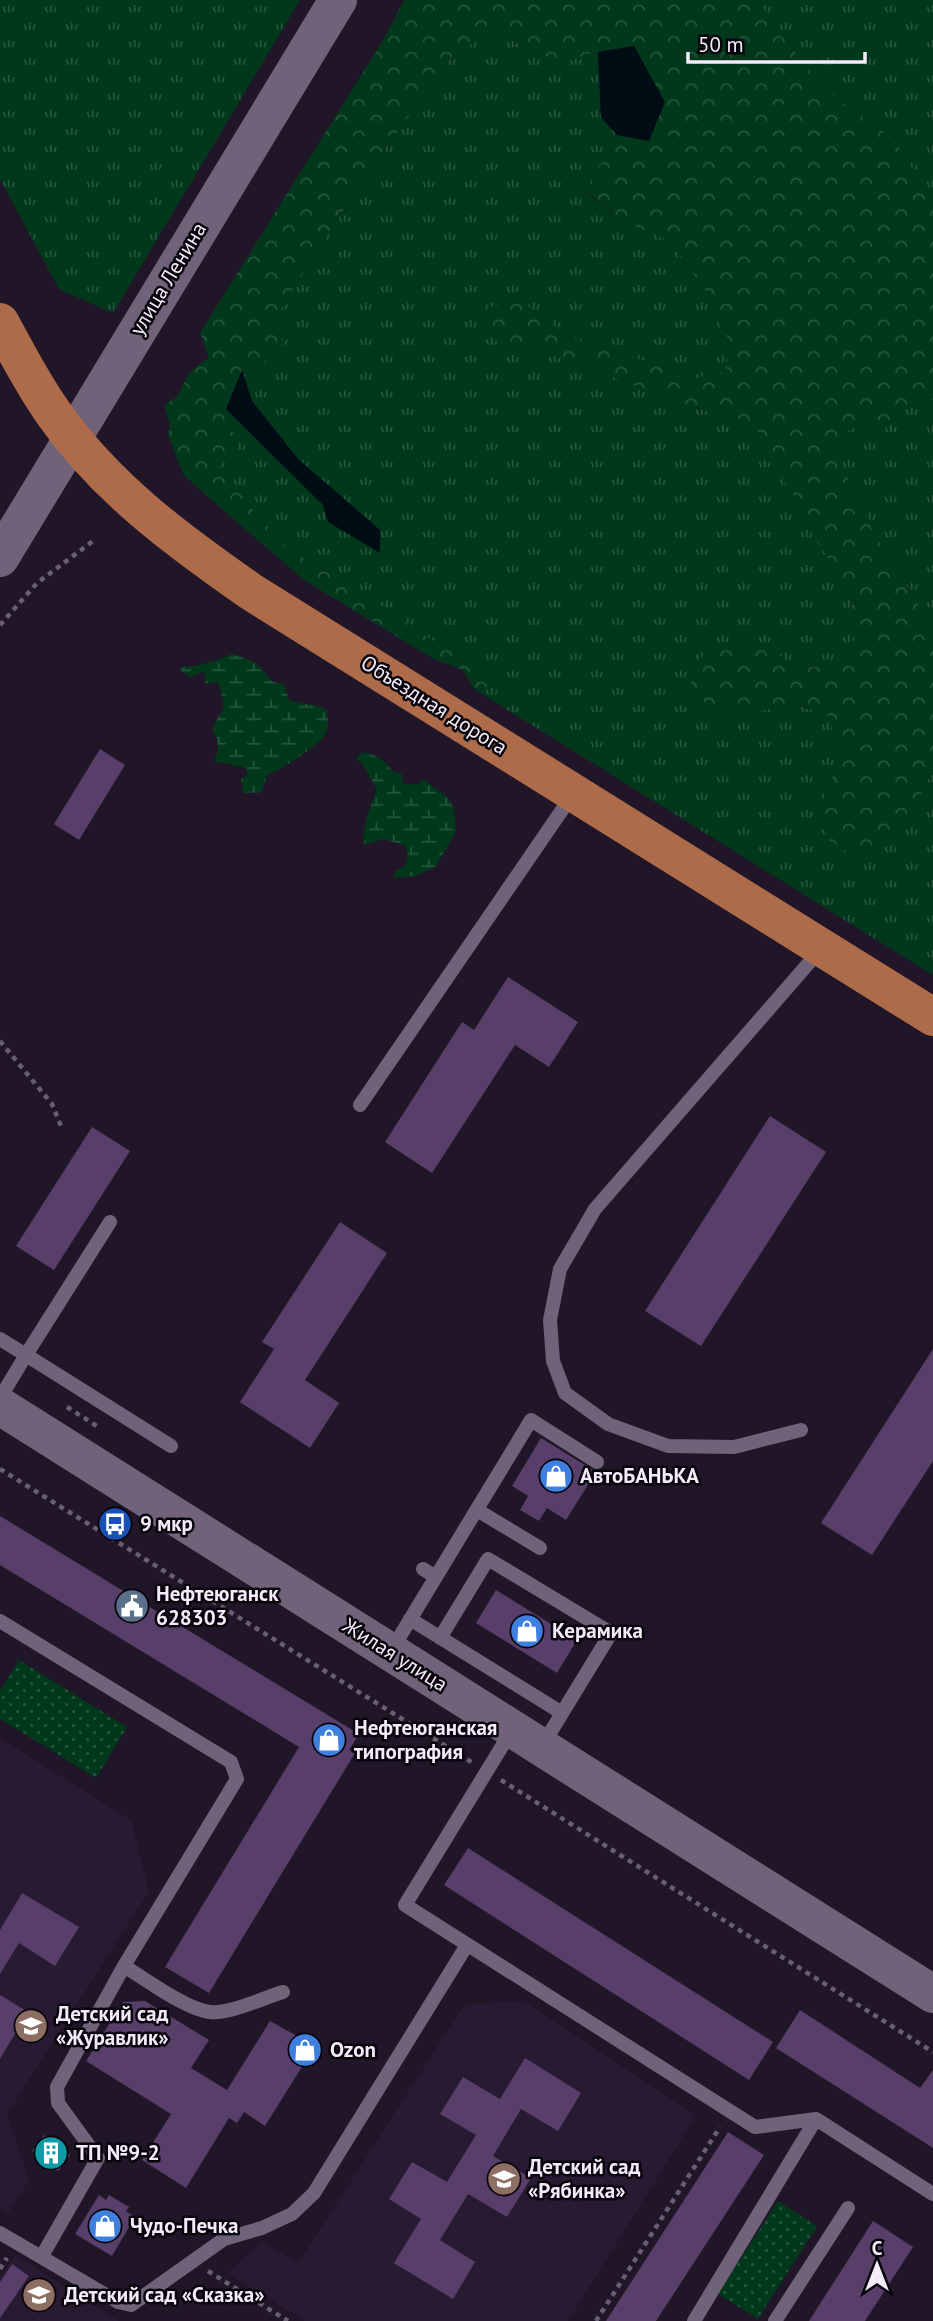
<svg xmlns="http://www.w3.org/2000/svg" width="933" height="2321" font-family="'PT Sans',sans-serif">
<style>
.built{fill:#281a32}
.grass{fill:url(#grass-tufts)}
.forest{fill:url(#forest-crowns)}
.wetland{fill:url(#wetland-marsh)}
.park{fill:url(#park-dots)}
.water{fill:#000d14}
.building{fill:#583f69}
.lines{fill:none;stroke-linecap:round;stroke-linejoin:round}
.path{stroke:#685f6f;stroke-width:4.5;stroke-dasharray:5 5;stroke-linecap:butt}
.lane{stroke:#706379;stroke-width:14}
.secondary{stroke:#706379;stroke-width:38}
.primary{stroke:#ae6b49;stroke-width:38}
.labels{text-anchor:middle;stroke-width:5;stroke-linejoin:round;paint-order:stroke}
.street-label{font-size:21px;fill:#f2ebf8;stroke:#08040b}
.poi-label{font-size:21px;font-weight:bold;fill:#f2ebf8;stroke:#08040b;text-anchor:start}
</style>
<defs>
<pattern id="grass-tufts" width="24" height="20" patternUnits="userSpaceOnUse" patternTransform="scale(1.75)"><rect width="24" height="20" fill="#01381c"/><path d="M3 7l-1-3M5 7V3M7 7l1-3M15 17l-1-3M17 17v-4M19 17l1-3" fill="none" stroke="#26553e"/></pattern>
<pattern id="forest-crowns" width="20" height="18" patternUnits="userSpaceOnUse" patternTransform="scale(1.75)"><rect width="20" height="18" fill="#01381c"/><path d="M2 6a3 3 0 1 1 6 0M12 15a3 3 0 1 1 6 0" fill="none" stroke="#26553e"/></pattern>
<pattern id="wetland-marsh" width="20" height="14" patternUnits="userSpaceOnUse" patternTransform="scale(1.75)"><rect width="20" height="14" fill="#01381c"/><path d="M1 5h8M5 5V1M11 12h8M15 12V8" fill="none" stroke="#26553e"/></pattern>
<pattern id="park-dots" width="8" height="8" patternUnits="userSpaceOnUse" patternTransform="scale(1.75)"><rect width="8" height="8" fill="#01381c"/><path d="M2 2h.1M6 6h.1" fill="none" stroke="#26553e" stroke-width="1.8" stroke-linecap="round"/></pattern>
</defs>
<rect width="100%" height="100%" fill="#201628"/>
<path class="built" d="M0 1738 131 1820 149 1891 7 2114 29 2180 8 2213 0 2208Z
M523 2001 696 2116 568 2321H305L228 2273 261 2242 299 2262 464 2005Z
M15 2255 119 2321H0V2276Z"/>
<path class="grass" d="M0 0H300L113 313 59 289 0 179Z
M757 0H933V203L895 140 821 87Z
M492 31 559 63 598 52 601 117 617 135 585 192 626 223 670 241 707 293 730 344 725 371 697 378 569 337 520 301 502 346 538 351 585 365 673 402 759 424 756 445 790 488 814 537 851 593 856 634 839 665 793 668 773 649 745 716 790 703 829 716 842 755 822 804 829 839 921 794 933 770V975L474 689 493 685 483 660 443 648 386 608 282 544 217 468 238 448 226 409 323 505 328 522 380 530 298 459 252 401 242 370 258 366 282 348 280 310 360 184 452 56Z
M933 400V627L874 534 836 452 850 428H885L906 405Z"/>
<path class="forest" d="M404 0H757L821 87 895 140 933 203V400L906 405 885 428H850L836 452 874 534 933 627V770L921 794 892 835 856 858 829 840 821 804 842 755 829 716 790 703 745 716 713 711 690 687 695 661 729 641 773 649 793 668 839 665 856 634 851 593 814 537 790 488 756 445 759 424 673 402 585 365 538 351 502 346 481 326 484 308 520 300 569 337 697 378 725 371 730 344 707 293 670 241 626 223 585 191 617 135 649 141 633 46 598 52 559 63 492 31 452 56 360 184 280 310 283 348 258 366 242 370 226 409 238 448 218 468 282 544 386 608 443 648 483 660 494 686 474 689 463 670 434 659 304 580 200 490 183 474 168 435 170 424 164 405 177 397 189 373 209 357 200 333 385 37Z"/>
<path class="wetland" d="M232 654C242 657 253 660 260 667 269 676 267 683 284 684L289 700C302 706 315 702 327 710 328 719 330 729 323 737 313 749 282 769 267 775L262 792 243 793 241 779 248 775 245 768 214 761C220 750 219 740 212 730 224 703 228 715 218 682L205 684V674L202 672 190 677 180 670V667C198 667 216 661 232 654Z
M365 752C376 755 387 761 392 771L402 774V783L418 785 421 780H425L449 799 454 809 456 831 436 866 416 876 394 878 395 871 405 866C408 859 409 851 404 845L383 839 364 845C361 827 371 806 377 789 369 778 368 768 357 759V756Z"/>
<path class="park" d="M19 1660 127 1727 96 1778 0 1719V1691Z
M778 2201 817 2226 758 2319 718 2294Z"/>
<path class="water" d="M634 46 665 102 649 141 617 135 601 117 598 52Z
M242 370 252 401 298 459 380 530V553L328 522 323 505 226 409Z"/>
<path class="building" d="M100 749 125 765 79 840 54 824Z
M508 977 578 1022 549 1067 515 1045 432 1173 385 1142 462 1022 474 1030Z
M770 1116 826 1152 701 1346 645 1311Z
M92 1127 130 1151 54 1270 16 1246Z
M340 1222 387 1253 305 1380 339 1403 310 1448 240 1402 274 1349 262 1342Z
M933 1349V1461L872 1555 821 1523Z
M541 1438 596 1472 566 1520 547 1508 539 1521 520 1510 528 1496 512 1486Z
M0 1516 359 1734 349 1750 355 1753 209 1993 165 1967 299 1747 0 1565Z
M496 1590 577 1640 557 1673 476 1623Z
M468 1848 773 2042 749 2080 444 1885Z
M22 1893 79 1927 55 1966 19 1943 0 1974V1930Z
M0 1995 28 2012 0 2059Z
M145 2001 209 2040 191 2068 227 2090 270 2021 315 2046 265 2126 244 2112 237 2123 229 2118 186 2188 142 2160 171 2114 86 2061 123 2002Z
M800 2010 920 2088 933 2070V2148L776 2048Z
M525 2058 581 2093 558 2131 521 2109 493 2156 531 2178 507 2217 468 2194 440 2240 475 2262 453 2299 394 2263 421 2219 389 2199 412 2162 447 2182 476 2135 440 2114 463 2077 500 2099Z
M728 2132 764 2155 656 2321H606Z
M44 2135 70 2155 58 2171 32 2151Z
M99 2195 106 2200 109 2195 129 2207 126 2211 135 2217 112 2256 75 2234Z
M873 2221 913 2247 865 2321H809Z
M12 2264 29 2276 0 2318V2282Z"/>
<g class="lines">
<path class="path" d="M0 625 37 583 93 541
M0 1041 52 1104 61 1126
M67 1407 100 1428
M0 1469 473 1763
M501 1780 933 2052
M0 2269 7 2258
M208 2271 288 2321
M596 2321 720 2127"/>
<path class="lane" d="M360 1105 573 794
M110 1222 26 1355 171 1446
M0 1339 26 1355 0 1398
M801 1430 734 1447 668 1446 608 1424 565 1393 553 1361 550 1320 560 1269 595 1209 821 949
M477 1510 540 1548
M423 1569 436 1577
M410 1619 562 1713
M0 1621 231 1762 237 1779 124 1966 57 2087 58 2103 98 2158 42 2256
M440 1638 488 1559 611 1633 542 1746
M391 1651 531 1420 597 1462
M512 1730 405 1905 755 2127 816 2119 933 2194
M124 1966C145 1979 187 2010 210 2012 230 2014 263 1998 283 1992
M0 2233 118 2302 131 2305 224 2239 262 2228 292 2214 314 2193 467 1945
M694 2321 816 2119
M775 2321 848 2208"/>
<path class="secondary" d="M0 558 338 0
M0 1406 933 1994"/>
<path class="primary" d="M0 322C17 353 33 385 54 414 106 488 177 540 250 591L933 1017"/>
</g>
<defs>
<g id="shop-disc" transform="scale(1.75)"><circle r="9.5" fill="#3f7fe0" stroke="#08040b"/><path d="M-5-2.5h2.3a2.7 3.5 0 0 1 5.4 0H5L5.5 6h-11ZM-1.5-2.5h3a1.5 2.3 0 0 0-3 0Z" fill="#fff"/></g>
<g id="bus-disc" transform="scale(1.75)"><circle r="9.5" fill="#1a4fb4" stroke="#08040b"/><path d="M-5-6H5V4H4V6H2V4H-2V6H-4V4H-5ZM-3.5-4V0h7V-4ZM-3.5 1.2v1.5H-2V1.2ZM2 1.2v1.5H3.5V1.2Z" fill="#fff"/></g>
<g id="civic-disc" transform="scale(1.75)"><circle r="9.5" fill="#5c6f8a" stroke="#08040b"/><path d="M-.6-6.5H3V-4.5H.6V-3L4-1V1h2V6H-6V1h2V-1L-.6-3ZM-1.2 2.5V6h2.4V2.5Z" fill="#fff"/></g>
<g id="school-disc" transform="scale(1.75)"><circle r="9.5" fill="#8d6e63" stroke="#08040b"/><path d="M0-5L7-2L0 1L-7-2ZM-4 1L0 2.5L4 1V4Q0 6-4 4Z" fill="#fff"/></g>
<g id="building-disc" transform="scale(1.75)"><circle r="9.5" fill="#0f9aa8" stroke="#08040b"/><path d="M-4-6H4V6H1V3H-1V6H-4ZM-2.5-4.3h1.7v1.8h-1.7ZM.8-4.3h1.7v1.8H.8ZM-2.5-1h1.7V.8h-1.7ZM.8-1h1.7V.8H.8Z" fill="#fff"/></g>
</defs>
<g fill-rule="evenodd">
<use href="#shop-disc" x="556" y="1476"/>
<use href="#bus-disc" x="115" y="1524"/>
<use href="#civic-disc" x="132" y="1606"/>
<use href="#shop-disc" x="527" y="1631"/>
<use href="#shop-disc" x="329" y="1740"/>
<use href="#school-disc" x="31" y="2026"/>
<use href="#shop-disc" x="305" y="2050"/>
<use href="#building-disc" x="51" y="2153"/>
<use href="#school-disc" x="504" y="2179"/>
<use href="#shop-disc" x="105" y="2226"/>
<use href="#school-disc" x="39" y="2295"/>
</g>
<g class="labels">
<g class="street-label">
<text transform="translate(168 279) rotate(-59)" y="7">улица Ленина</text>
<text transform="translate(434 705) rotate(32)" y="7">Объездная дорога</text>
<text transform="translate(395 1655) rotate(32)" y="7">Жилая улица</text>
</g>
<g class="poi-label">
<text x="580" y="1483">АвтоБАНЬКА</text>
<text x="140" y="1531">9 мкр</text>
<text x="156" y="1601">Нефтеюганск<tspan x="156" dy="24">628303</tspan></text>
<text x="552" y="1638">Керамика</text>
<text x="354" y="1735">Нефтеюганская<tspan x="354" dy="24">типография</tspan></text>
<text x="56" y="2021">Детский сад<tspan x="56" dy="24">«Журавлик»</tspan></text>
<text x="330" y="2057">Ozon</text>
<text x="76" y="2160">ТП №9-2</text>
<text x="528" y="2174">Детский сад<tspan x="528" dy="24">«Рябинка»</tspan></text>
<text x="130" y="2233">Чудо-Печка</text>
<text x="64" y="2302">Детский сад «Сказка»</text>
</g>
</g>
<g transform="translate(877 2265)" stroke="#08040b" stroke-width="5" paint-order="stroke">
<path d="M0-5L12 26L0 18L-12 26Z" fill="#f2ebf8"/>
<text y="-10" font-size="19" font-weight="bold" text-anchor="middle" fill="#f2ebf8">С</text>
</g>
<path d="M688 52v10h177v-10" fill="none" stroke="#f2ebf8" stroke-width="3.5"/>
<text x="698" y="52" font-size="21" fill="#f2ebf8" stroke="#08040b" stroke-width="5" paint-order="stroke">50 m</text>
</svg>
